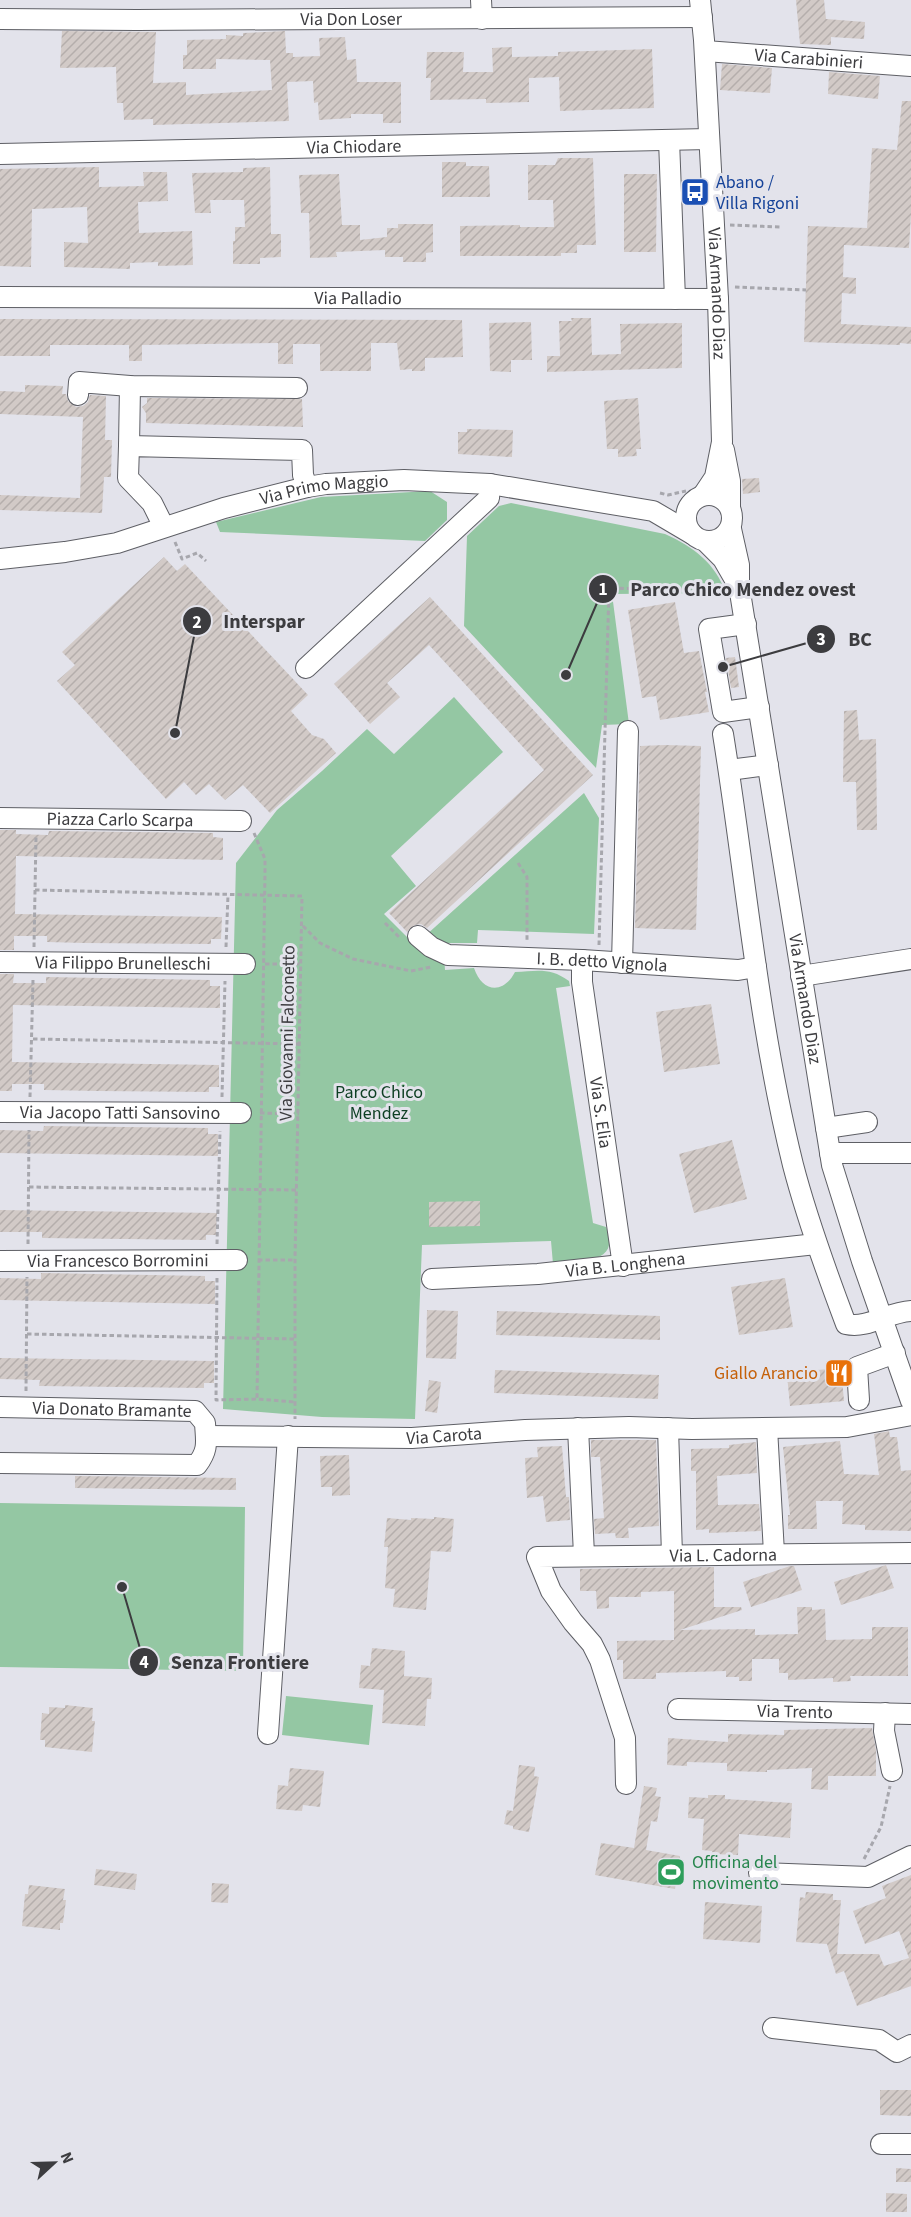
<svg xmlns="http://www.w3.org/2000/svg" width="911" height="2217" font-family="'Source Sans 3',sans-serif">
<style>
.green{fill:#94c7a3}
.building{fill:url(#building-hatch)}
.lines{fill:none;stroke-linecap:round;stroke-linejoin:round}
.minor-casing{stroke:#5e5f65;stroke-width:22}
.path{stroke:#a7a7ad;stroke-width:3;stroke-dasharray:4.5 3;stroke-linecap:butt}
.minor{stroke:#fff;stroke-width:20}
.labels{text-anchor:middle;stroke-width:6;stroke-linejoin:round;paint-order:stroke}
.street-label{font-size:18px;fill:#3c3c3f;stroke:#e3e3eb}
.transit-label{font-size:18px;fill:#164399;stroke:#e3e3eb;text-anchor:start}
.park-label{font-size:18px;fill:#0d3f23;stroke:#e3e3eb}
.food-label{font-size:18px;fill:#c56008;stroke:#e3e3eb;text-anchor:end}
.leisure-label{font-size:18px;fill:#27864d;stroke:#e3e3eb;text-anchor:start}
.leader{fill:none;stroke:#3c3c3f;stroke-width:2}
.callout-dot{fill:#3c3c3f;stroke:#e3e3eb;stroke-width:2}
.mark-label{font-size:18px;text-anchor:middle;font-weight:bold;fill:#fff}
.callout-label{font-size:20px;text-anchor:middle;font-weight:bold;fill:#3c3c3f;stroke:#e3e3eb;stroke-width:6;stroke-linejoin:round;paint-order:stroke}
</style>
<defs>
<pattern id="building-hatch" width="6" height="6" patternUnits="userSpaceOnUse" patternTransform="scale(1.5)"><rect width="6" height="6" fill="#d2cac7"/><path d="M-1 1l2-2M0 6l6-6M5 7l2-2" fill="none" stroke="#b5aeac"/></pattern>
</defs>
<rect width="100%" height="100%" fill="#e3e3eb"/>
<path class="green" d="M430 491 447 502V520L425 541 220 532 216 522 321 497Z
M511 503 665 534C694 547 715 563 726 593L612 594 629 724 602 725 596 768 464 626 467 536 499 506Z
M454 697 503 752 391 856 416 886 384 914 415 945 584 793 599 818 594 934 478 930 477 943H443L445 970 474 968C482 992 503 995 515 972 537 971 550 967 569 981L570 986 556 988 593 1223 606 1227C622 1265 578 1261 553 1264L551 1241 422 1245 415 1419 322 1417 223 1409 236 863 277 810 322 771 367 729 394 754Z
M0 1503 245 1507 243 1671 0 1667Z
M286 1696 373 1705 369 1745 282 1735Z"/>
<path class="building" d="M796 0H824L826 19 865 22 864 39 831 37V45L800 44Z
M62 31 156 32 153 83 186 82V95L272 90 270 60 216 59V69H183V55H187V40L226 39V35L243 36V33L285 31 286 53H293V57L320 56 319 38 345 37 347 60 356 59 357 82H401V123H383V114H351V118L319 120 318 102 314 103 313 81 287 82 289 121 153 125V119L124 120 123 103H117L116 67 60 68Z
M512 47V57L558 56V52L652 49 654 108 560 111 559 77 529 78V102L486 103V99L430 100 431 78H426L427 52H464L463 72H493L492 48Z
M722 64 772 68 770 93 720 90Z
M829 72 880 76 878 99 828 94Z
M902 101H911V214L909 248 844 245 843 277 856 278V294L842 293 841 324 911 327V344L900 343V345L804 342 808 226 867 228 872 148 897 150Z
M558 158H593L596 245H577V253H561V256H460V226L520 225V227H554L553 200H528V165H555Z
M442 162H466V166H489L490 197H442Z
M99 167V187L144 186 143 172H167L168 201 138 202 139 233 192 231 193 265 158 266V262L130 263V269L64 267V242L88 243 87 207 32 209 31 267 0 266V169Z
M270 167 271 234H281V257L260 258V264H233V241H235V227H245L244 200H210L211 213H195L192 173 243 172V168Z
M339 174 342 225H360V240L387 237V228H398V224H433V252L426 253V262H403V257H385V250L336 252 337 257 310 258 309 213H301L299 175Z
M624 174H657L656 252H624Z
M571 318H591L592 355 621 354 620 324 682 323V368L547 372V356H560L559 321H572Z
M0 319 462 320 463 357 425 358V371H412V369L400 370 397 343H371V371H320V344H293V364H278V343L142 345V361H129V345H50V356H0Z
M531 322 532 360H511V372L490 371 489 323Z
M25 385 63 386 62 394H66L68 401 76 407 83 406 88 402 90 395 106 396 105 440H112L111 477H104L102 513 0 510V495L80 498 83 417 0 414V391L25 392Z
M147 398 302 399 303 427 146 423V413L142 407 147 403Z
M638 398 641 449H636L637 456 618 457V449H607L604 401Z
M467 429 513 430 512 457 458 454V432H467Z
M759 478 760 492 743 494 742 479Z
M164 557 177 571 185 564 308 695 291 711 312 735 324 739 336 753 270 813 243 785 225 800 209 784 196 795 184 782 166 799 57 681 75 665 62 652Z
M430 597 593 775 427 928 421 924 415 925 407 932 389 913 544 770 429 645 387 683 400 697 370 724 334 684Z
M675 602 684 653 699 651 707 692H705L709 712 660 720 656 696 642 698 628 610Z
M735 657 739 687 731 688 726 658Z
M857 710 859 740 876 739 877 830H857L856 782H843L844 711Z
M665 745 701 746 696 930 635 928 640 746Z
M0 830H16V834L48 835 49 831 213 833V837L223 838V860L16 856 15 914 222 917 221 939H211V944L84 943 47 942V936H14V950H0Z
M0 974H14L13 983H46V977L210 980V986H220V1008L13 1005 12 1062 219 1065V1087H209V1092L98 1091 44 1090V1084H12V1091H0Z
M711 1004 720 1064 664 1072 656 1012Z
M44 1126 208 1128V1134H218V1156L0 1153V1130L43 1131Z
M732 1140 747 1199 694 1213 679 1154Z
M480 1201V1226L429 1227V1202Z
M0 1210 217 1213 216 1235H206V1240L42 1238V1232H0Z
M41 1273 205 1276V1281H215V1304L0 1300V1278L41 1279Z
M785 1278 793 1327 739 1335 731 1287Z
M427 1310 458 1311 456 1359 426 1358Z
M497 1311 660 1316V1340L496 1335Z
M0 1358 214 1361V1383H204V1388L39 1386 40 1380 0 1379Z
M841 1368 844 1401 790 1406 787 1375 805 1373V1371Z
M495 1370 659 1375 658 1399 494 1393Z
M429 1380 441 1382 437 1413 425 1411Z
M889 1431 890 1437H897L901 1471 911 1470V1531L865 1530V1525L842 1524 843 1501H816L817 1529H788V1515H790L783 1447 840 1441 844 1474 879 1475 874 1434Z
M591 1440H656L659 1526 628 1528 629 1538H616L615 1533 595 1534 594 1519 604 1518 600 1457H591Z
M756 1442 757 1473 717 1476 718 1505 759 1504 761 1531 709 1533V1529L696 1530V1471H691V1449L729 1448V1445Z
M562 1446 566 1497H569L570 1520 546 1522 543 1496 527 1498 525 1458 538 1457 537 1447Z
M349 1455 350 1495 332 1496V1487H321L320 1456Z
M75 1476 236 1478V1490L75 1488Z
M434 1517 454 1519 451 1552 431 1551 426 1610 393 1607 395 1589 385 1588 388 1547H384L387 1518 411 1520V1518L434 1519Z
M886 1565 894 1588 841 1605 834 1582Z
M790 1566H794L802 1590 751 1607 743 1582Z
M714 1567V1607H741L742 1610 680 1630 755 1629V1635L798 1634 797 1607H812V1610L825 1609 826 1640 872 1639V1627H908V1676H850L851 1681 833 1682V1678L788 1680V1673H779V1659H752V1681H739V1677H726V1671L656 1673V1679H623V1660H617V1641L674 1640V1591L641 1592V1597H609V1608L597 1609 596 1591H580V1569Z
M372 1648 405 1651 404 1676 432 1678 431 1699H427L425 1726 382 1723 384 1690 359 1688 361 1665 370 1666Z
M65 1705 93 1708 92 1721H95L92 1752 45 1747V1740H40L42 1713 49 1714V1707L65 1708Z
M872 1728 876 1750V1776H828V1790L811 1789 812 1768 767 1770V1772L727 1771V1763L687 1762V1766L667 1765 668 1738 728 1742V1734L784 1735V1730Z
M519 1765 535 1767 534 1776 539 1777 529 1832 513 1829V1826L504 1824 507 1810 513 1811Z
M290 1768 324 1771 320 1807 303 1805 302 1811 276 1809 278 1785 288 1786Z
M644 1786 657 1788 655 1796 661 1797 657 1822 651 1821 646 1850 680 1856 675 1889 595 1875 601 1843 634 1848Z
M708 1795H725V1799L792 1803 790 1838 739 1834 738 1855 712 1854V1851L702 1850 704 1819 688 1818 689 1797 708 1798Z
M96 1869 137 1874 135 1890 94 1885Z
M911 1875V1986L857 2006 844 1971 836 1974 827 1944 796 1942 800 1897 805 1898 806 1892 833 1894V1900H841L837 1954H879L884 1966 909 1958 899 1931 865 1944 853 1911 886 1898 882 1886Z
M212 1883 229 1884 228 1903 211 1902Z
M29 1885 65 1889 63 1900H66L63 1923H60V1930L22 1926 25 1894H28Z
M705 1902 762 1906 760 1943 703 1939Z
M880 2090H911V2116L880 2115Z
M896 2168 911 2169V2182H896Z
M886 2193 907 2194V2212H886Z"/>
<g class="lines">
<g class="minor-casing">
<g id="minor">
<path d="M481 0 482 19"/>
<path id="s1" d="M700 0 704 40 718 299 722 442 715 477 703 495"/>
<path id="s2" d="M0 19 137 20 702 17"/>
<path id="s3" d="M705 51 911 66"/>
<path d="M669 140 675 299"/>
<path id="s4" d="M0 154 709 139"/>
<path id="s5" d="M0 297 718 299"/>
<path d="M78 395 79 382 130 386 297 388"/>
<path d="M129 446 130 386"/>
<path d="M724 450 730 481V507"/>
<circle cx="709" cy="518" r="23"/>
<path d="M164 527 152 503 128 478 129 446 302 450 303 475 307 487"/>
<path id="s6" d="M731 529 739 565V586L832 1165 862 1261 911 1401"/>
<path d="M706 542 723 559 738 585"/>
<path id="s7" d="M0 559 65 552 117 543 224 508 307 487 326 484 404 480 490 484 653 511 692 534"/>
<path d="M746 624 709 629 723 712 759 707"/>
<path d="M306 668 489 498 490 484"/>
<path d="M723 734C746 877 758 1024 793 1165 807 1219 826 1271 846 1324 868 1329 888 1312 911 1311"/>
<path d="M729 770 768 765"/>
<path id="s8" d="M0 818 241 821"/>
<path id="s9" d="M418 936 431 947 448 955 582 960 738 970 756 967"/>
<path id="s10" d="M582 960V982L623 1266"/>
<path id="s11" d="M0 962 245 964"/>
<path d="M622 963 628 731"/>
<path d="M801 976 911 959"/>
<path id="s12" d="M0 1112 241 1113"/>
<path d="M826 1128 867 1122"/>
<path d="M830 1153H911"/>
<path id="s13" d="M0 1261 237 1260"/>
<path id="s14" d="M432 1279 538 1274 816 1244"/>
<path d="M859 1400 857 1367 895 1353"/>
<path id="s15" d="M0 1407 195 1411 205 1423C206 1442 209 1449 197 1465L0 1463"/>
<path d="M578 1428 584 1555"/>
<path d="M668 1428 672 1555"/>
<path d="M767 1428 774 1553"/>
<path id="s16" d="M206 1436 412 1438 525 1430 629 1427 692 1429 847 1427 911 1415"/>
<path id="s17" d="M678 1709 911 1714"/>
<path d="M885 1713 884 1731 892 1771"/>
<path d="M268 1734 288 1436"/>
<path id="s18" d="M626 1784 625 1738 600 1660 592 1644 573 1622 551 1591 537 1557 911 1553"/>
<path d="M759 1873 868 1877 911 1856"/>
<path d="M773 2028 879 2040 897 2052 911 2045"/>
<path d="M881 2144H911"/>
</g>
</g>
<path class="path" d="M730 225 780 227
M735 287 806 290
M660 493 668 495 686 491
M175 542 182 559 197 553 206 561
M254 833 265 859V871L257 1399
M518 863 527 877V941
M35 890 302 896 295 1260V1419
M385 923 400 938
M303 926 320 943 353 959 411 971 431 967
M599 945 609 588 721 591
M34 947 36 836
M226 947 228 895
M265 964H302
M33 1039 300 1044
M30 1097 33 980
M222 1097 225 981
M260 1113 299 1114
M29 1187 297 1190
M28 1244 29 1130
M217 1244 220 1131
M258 1260H295
M217 1278 216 1400 257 1399 295 1402
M27 1334 295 1339
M26 1391 27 1277
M864 1859 881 1827 890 1786"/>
<use href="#minor" class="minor"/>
</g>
<defs>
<g id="bus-square" transform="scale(1.5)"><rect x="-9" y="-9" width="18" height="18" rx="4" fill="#1a4fb4" stroke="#e3e3eb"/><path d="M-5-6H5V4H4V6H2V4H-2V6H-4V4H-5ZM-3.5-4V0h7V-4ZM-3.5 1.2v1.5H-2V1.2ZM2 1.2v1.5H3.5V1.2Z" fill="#fff"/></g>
<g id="restaurant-square" transform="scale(1.5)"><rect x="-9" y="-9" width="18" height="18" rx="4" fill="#e8710a" stroke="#e3e3eb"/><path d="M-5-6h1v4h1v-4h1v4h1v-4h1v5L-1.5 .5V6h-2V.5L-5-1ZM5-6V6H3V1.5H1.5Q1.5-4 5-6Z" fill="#fff"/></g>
<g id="stadium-square" transform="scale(1.5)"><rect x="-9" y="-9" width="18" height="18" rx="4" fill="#2e9e5b" stroke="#e3e3eb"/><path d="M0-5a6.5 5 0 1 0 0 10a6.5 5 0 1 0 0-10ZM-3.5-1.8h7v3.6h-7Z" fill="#fff"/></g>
</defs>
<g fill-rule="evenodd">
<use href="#bus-square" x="695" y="192"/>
<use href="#restaurant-square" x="839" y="1373"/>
<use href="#stadium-square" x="671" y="1872"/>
</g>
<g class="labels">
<g class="street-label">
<text dy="6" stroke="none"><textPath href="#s2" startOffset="351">Via Don Loser</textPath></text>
<text dy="6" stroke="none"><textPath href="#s3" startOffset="104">Via Carabinieri</textPath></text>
<text dy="6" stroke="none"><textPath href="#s4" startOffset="354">Via Chiodare</textPath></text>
<text dy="6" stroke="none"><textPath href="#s1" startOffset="294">Via Armando Diaz</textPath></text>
<text dy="6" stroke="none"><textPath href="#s5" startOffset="358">Via Palladio</textPath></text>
<text dy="6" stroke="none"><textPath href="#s7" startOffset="333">Via Primo Maggio</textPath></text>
<text dy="6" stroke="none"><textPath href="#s8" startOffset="120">Piazza Carlo Scarpa</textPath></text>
<text dy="6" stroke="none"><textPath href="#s9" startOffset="190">I. B. detto Vignola</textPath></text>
<text dy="6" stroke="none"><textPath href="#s11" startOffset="123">Via Filippo Brunelleschi</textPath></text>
<text dy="6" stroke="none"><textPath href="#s6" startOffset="476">Via Armando Diaz</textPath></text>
<text transform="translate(287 1033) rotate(-89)" y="6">Via Giovanni Falconetto</text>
<text dy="6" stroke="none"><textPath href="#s12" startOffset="120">Via Jacopo Tatti Sansovino</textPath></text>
<text dy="6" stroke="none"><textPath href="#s10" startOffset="154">Via S. Elia</textPath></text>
<text dy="6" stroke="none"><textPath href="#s13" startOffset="118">Via Francesco Borromini</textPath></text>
<text dy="6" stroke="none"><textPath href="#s14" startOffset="194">Via B. Longhena</textPath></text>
<text dy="6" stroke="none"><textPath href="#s15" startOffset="112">Via Donato Bramante</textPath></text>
<text dy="6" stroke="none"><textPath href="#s16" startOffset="238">Via Carota</textPath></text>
<text dy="6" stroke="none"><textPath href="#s18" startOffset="436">Via L. Cadorna</textPath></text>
<text dy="6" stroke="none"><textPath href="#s17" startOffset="117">Via Trento</textPath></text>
</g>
<g class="transit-label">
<text x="716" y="188">Abano /<tspan x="716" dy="21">Villa Rigoni</tspan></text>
</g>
<g class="park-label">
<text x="379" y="1098">Parco Chico<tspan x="379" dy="21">Mendez</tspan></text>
</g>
<g class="food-label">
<text x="818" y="1379">Giallo Arancio</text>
</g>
<g class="leisure-label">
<text x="692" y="1868">Officina del<tspan x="692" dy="21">movimento</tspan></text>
</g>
</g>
<path class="leader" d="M566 675L603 589M175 733L197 621M723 667L821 639M122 1587L144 1662"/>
<g class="callout-dot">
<circle cx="566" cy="675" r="6"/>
<circle cx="175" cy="733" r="6"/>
<circle cx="723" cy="667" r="6"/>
<circle cx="122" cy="1587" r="6"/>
<circle cx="603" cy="589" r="15"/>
<circle cx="197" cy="621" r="15"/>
<circle cx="821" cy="639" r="15"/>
<circle cx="144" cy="1662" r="15"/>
</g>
<g class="mark-label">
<text x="603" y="595">1</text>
<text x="197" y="628">2</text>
<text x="821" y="645">3</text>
<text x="144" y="1668">4</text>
</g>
<g class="callout-label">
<text x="743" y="596">Parco Chico Mendez ovest</text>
<text x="264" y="628">Interspar</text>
<text x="860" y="646">BC</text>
<text x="240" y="1669">Senza Frontiere</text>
</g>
<g transform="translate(54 2163) rotate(68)" stroke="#e3e3eb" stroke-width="4.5" paint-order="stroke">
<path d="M0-4.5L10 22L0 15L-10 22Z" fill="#3c3c3f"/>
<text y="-9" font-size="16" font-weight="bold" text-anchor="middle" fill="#3c3c3f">N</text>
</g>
</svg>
